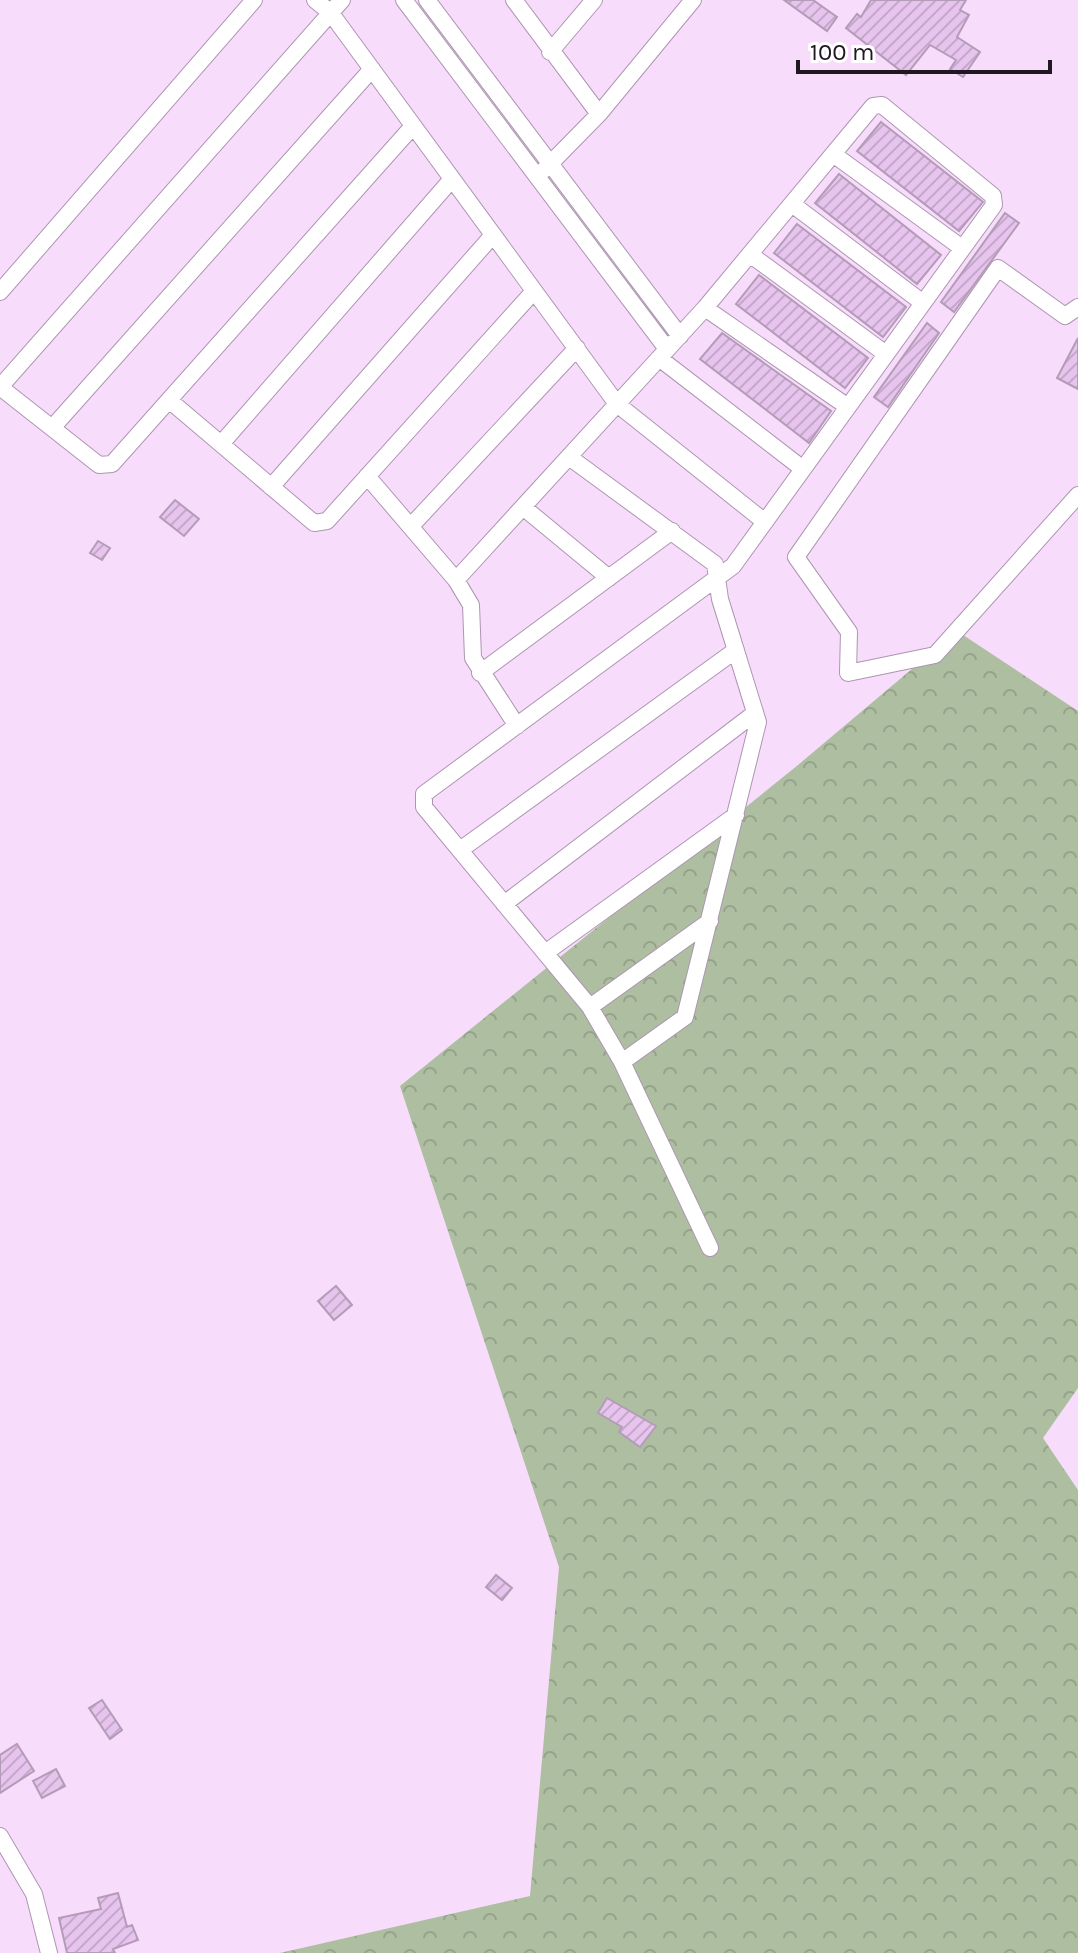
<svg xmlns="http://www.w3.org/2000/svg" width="1078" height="1953" font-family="Karla,sans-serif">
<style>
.forest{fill:url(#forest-crowns)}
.building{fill:url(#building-hatch);stroke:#b49cb8;stroke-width:2}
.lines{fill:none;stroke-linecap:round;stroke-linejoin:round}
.minor-casing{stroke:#ad95b1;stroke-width:18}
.minor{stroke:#fff;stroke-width:16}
</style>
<defs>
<pattern id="forest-crowns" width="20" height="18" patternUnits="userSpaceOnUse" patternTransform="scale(2)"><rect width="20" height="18" fill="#aebea1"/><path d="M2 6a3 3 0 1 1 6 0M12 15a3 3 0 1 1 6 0" fill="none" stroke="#95a38a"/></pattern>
<pattern id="building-hatch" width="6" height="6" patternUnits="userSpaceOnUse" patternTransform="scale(2)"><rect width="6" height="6" fill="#e6c4ed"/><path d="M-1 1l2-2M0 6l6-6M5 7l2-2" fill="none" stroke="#c5a8cb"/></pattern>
</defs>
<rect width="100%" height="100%" fill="#f7ddfb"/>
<path class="forest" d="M957 631 1078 711V1388L1043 1438 1078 1490V1953H280L530 1896 559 1567 400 1086 798 765Z"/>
<path class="building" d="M784 0H813L837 17 827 31Z
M871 0H966L960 10 969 15 957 37 980 52 963 77 950 69 956 60 930 45 906 75 846 28 857 14 861 17Z
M881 122 983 202 959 231 857 151Z
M839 174 941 255 917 284 815 203Z
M1005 213 1019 223 954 312 941 302Z
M797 224 906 307 883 337 774 253Z
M759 275 868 358 845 388 736 304Z
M927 323 939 333 888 407 874 397Z
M722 333 831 411 809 443 700 359Z
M1078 338V389L1057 378Z
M175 500 199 519 184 536 160 517Z
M98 541 110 548 102 560 90 553Z
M336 1286 352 1305 334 1320 318 1301Z
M607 1398 656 1426 640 1447 619 1432 622 1427 598 1413Z
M496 1575 512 1588 502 1600 486 1587Z
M102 1700 122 1730 110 1739 89 1708Z
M17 1744 34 1771 0 1793V1755Z
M56 1769 65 1786 42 1798 33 1781Z
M118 1893 127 1927 132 1925 138 1940 113 1949 115 1953H67L59 1918 101 1909 98 1898Z"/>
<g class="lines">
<g class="minor-casing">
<path id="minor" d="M315 0 330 12 617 404 765 522
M404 0 667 349
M427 0 680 336
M514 0 599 114
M550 52 594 0
M833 154 962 248
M544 170 599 114 693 0
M792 204 923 303
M751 255 886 354
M0 292 254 0
M1078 307 1065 316 998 268 796 557 849 632 848 673 935 655 1078 495
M705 308 848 407
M659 358 803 469
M0 387 99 465 112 464 413 126
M0 387 342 0
M169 400 314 523 327 521 534 291
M52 428 372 69
M221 444 452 179
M569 457 715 564 720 599 758 722 685 1017 622 1062
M367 476 456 580 471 605 473 658 517 726
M271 487 493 235
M523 507 609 578
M411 526 577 348
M456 580 705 308 873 106 882 105 993 196 994 205 733 566 424 794V807L590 1007 622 1062 710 1248
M480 673 672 531
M460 850 736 650
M504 904 755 713
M545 953 736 815
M590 1007 710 921
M0 1836 34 1894 49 1953"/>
</g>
<use href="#minor" class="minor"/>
</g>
<path d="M798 60v12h252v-12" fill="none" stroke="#201721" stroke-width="4"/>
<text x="810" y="60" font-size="24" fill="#201721" stroke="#ffffff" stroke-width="6" paint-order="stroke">100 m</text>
</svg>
